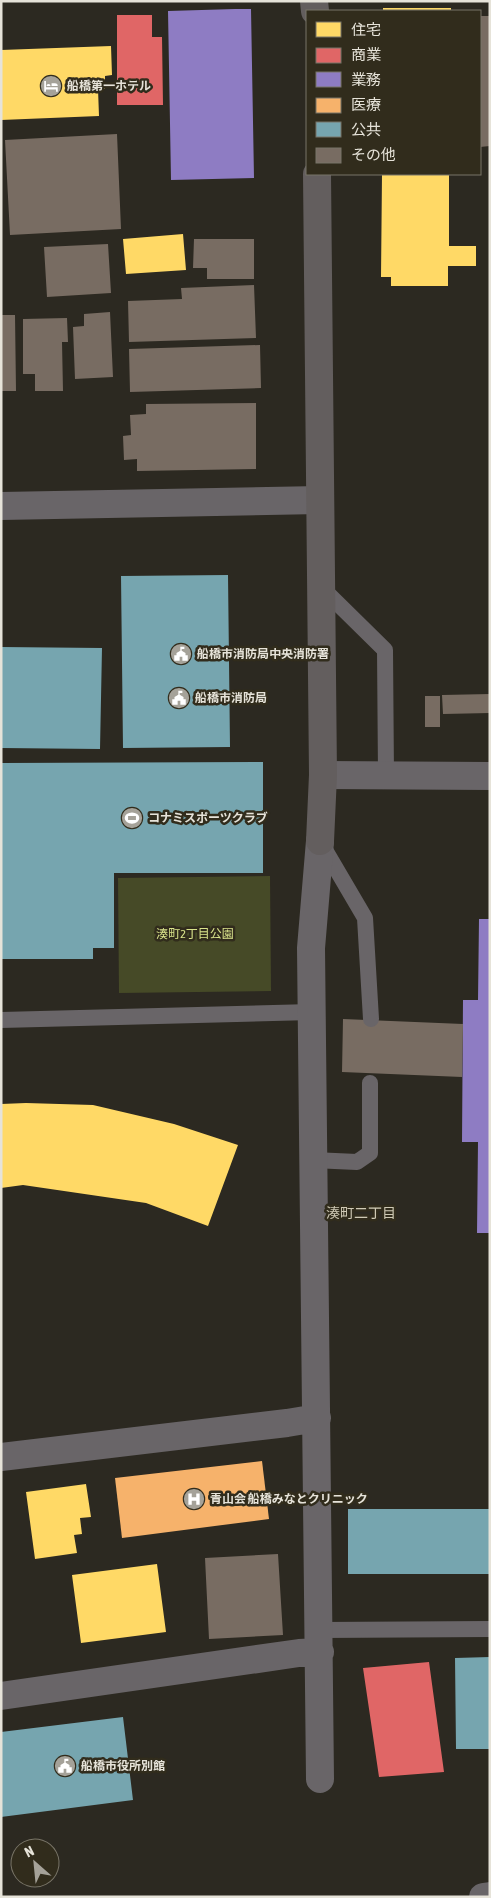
<svg xmlns="http://www.w3.org/2000/svg" width="491" height="1898" font-family="'Asap Condensed','Noto Sans JP',sans-serif">
<style>
.green{fill:#464a27}
.homes{fill:#ffd966}
.shops{fill:#e06666}
.offices{fill:#8e7cc3}
.health{fill:#f6b26b}
.public{fill:#76a5af}
.building{fill:#786c62}
.lines{fill:none;stroke-linecap:round;stroke-linejoin:round}
.lane{stroke:#696568;stroke-width:16}
.street{stroke:#696568;stroke-width:28}
.secondary{stroke:#635e5e;stroke-width:28}
.labels{text-anchor:middle;stroke-width:5;stroke-linejoin:round;paint-order:stroke}
.poi-label{font-size:12px;font-weight:bold;fill:#e6e3d9;stroke:#312c1c;text-anchor:start}
.park-label{font-size:12px;fill:#d9e38b;stroke:#312c1c}
.neighbourhood-label{font-size:14px;fill:#cfc9b5;stroke:#312c1c}
</style>
<rect width="100%" height="100%" fill="#2c2921"/>
<path class="green" d="M270 876 271 991 119 993 118 878Z"/>
<path class="homes" d="M383 8H451V11H383Z
M111 46 112 75 105 76V89H98L99 116 1 120V50Z
M382 174H449V246H476V266H448V286H391V277H381Z
M183 234 186 270 126 274 123 239Z
M26 1103 93 1105 174 1124 238 1145 208 1226 146 1203 23 1185 1 1188V1104Z
M86 1484 91 1517 80 1518 82 1534 74 1535 77 1553 35 1559 26 1492Z
M157 1564 166 1632 81 1643 72 1575Z"/>
<path class="shops" d="M117 15H152V37H162L163 105H117Z
M429 1662 444 1772 379 1777 363 1668Z"/>
<path class="offices" d="M235 9H251L254 178 171 180 168 11Z
M479 919H490V1233H477L478 1142H462L463 1000H478Z"/>
<path class="health" d="M262 1461 269 1519 122 1538 115 1478Z"/>
<path class="public" d="M228 575 230 747 123 748 121 576Z
M1 647 102 648 100 749 1 748Z
M263 762V873H114V948H93V959H1V763Z
M348 1509H490V1574H348Z
M490 1657V1749H456L455 1658Z
M123 1717 133 1800 1 1817V1732Z"/>
<path class="building" d="M480 16H490V146L480 147Z
M117 134 121 229 10 235 5 140Z
M194 239H254V279H207V268H193Z
M108 244 111 293 47 297 44 247Z
M254 285 256 338 129 342 128 301 182 299 181 288Z
M110 312 113 377 75 379 73 327 84 326V314Z
M1 315H15L16 391H1Z
M67 318 68 342H62L63 391H35V374H23V319Z
M260 345 261 388 130 392 129 349Z
M256 403V469L137 471V459L124 460 123 436 131 435 130 415 146 414V404Z
M490 694V713L443 714 442 695Z
M425 696H440V727H425Z
M343 1019 463 1024 462 1077 342 1072Z
M278 1554 283 1635 209 1639 205 1558Z"/>
<g class="lines">
<path class="lane" d="M321 587 385 650 386 775
M321 843 365 918 371 1019
M1 1020 312 1012
M313 1160 357 1162 370 1153V1083
M320 1630 490 1629"/>
<path class="street" d="M1 506 320 500
M323 775 490 776
M1 1457 287 1423 317 1418
M1 1696 299 1653 320 1652
M320 1779 311 948 320 841
M483 1897 490 1896"/>
<path class="secondary" d="M314 1 315 11
M317 174 323 775 320 841"/>
</g>
<defs>
<g id="hotel-disc" transform="scale(1.125)"><circle r="9.5" fill="#a5a299" stroke="#312c1c"/><path d="M-6-4.5h1.5V1H6V5H4.5V3h-9V5H-6ZM-4 0a1.8 1.8 0 1 1 3.6 0ZM.5 0V-2.5h3Q6-2.5 6 0Z" fill="#fff"/></g>
<g id="civic-disc" transform="scale(1.125)"><circle r="9.5" fill="#a5a299" stroke="#312c1c"/><path d="M-.6-6.5H3V-4.5H.6V-3L4-1V1h2V6H-6V1h2V-1L-.6-3ZM-1.2 2.5V6h2.4V2.5Z" fill="#fff"/></g>
<g id="stadium-disc" transform="scale(1.125)"><circle r="9.5" fill="#a5a299" stroke="#312c1c"/><path d="M0-5a6.5 5 0 1 0 0 10a6.5 5 0 1 0 0-10ZM-3.5-1.8h7v3.6h-7Z" fill="#fff"/></g>
<g id="hospital-disc" transform="scale(1.125)"><circle r="9.5" fill="#a5a299" stroke="#312c1c"/><path d="M-5-5h3v3.5h4V-5h3V5h-3V1.5h-4V5h-3Z" fill="#fff"/></g>
</defs>
<g fill-rule="evenodd">
<use href="#hotel-disc" x="51" y="86"/>
<use href="#civic-disc" x="181" y="654"/>
<use href="#civic-disc" x="179" y="698"/>
<use href="#stadium-disc" x="132" y="818"/>
<use href="#hospital-disc" x="194" y="1499"/>
<use href="#civic-disc" x="65" y="1766"/>
</g>
<g class="labels">
<g class="poi-label">
<text x="67" y="90">船橋第一ホテル</text>
<text x="197" y="658">船橋市消防局中央消防署</text>
<text x="195" y="702">船橋市消防局</text>
<text x="148" y="822">コナミスポーツクラブ</text>
<text x="210" y="1503">青山会 船橋みなとクリニック</text>
<text x="81" y="1770">船橋市役所別館</text>
</g>
<g class="park-label">
<text x="195" y="938">湊町2丁目公園</text>
</g>
<g class="neighbourhood-label">
<text x="361" y="1218">湊町二丁目</text>
</g>
</g>
<rect width="491" height="1898" fill="none" stroke="#e6e3d9" stroke-width="5"/>
<rect x="306" y="10" width="175" height="165" fill="#312c1c" stroke="#797568"/>
<rect x="316" y="22" width="25" height="15" fill="#ffd966" stroke="#797568"/>
<text x="351" y="35" font-size="15" fill="#e6e3d9">住宅</text>
<rect x="316" y="48" width="25" height="15" fill="#e06666" stroke="#797568"/>
<text x="351" y="60" font-size="15" fill="#e6e3d9">商業</text>
<rect x="316" y="72" width="25" height="15" fill="#8e7cc3" stroke="#797568"/>
<text x="351" y="85" font-size="15" fill="#e6e3d9">業務</text>
<rect x="316" y="98" width="25" height="15" fill="#f6b26b" stroke="#797568"/>
<text x="351" y="110" font-size="15" fill="#e6e3d9">医療</text>
<rect x="316" y="122" width="25" height="15" fill="#76a5af" stroke="#797568"/>
<text x="351" y="135" font-size="15" fill="#e6e3d9">公共</text>
<rect x="316" y="148" width="25" height="15" fill="#786c62" stroke="#797568"/>
<text x="351" y="160" font-size="15" fill="#e6e3d9">その他</text>
<g transform="translate(35 1863) rotate(333)"><circle r="24" fill="#312c1c" stroke="#797568"/>
<path d="M0-4L9 19L0 12L-9 19Z" fill="#a5a299"/>
<text y="-8" font-size="14" font-weight="bold" text-anchor="middle" fill="#e6e3d9">N</text>
</g>
</svg>
